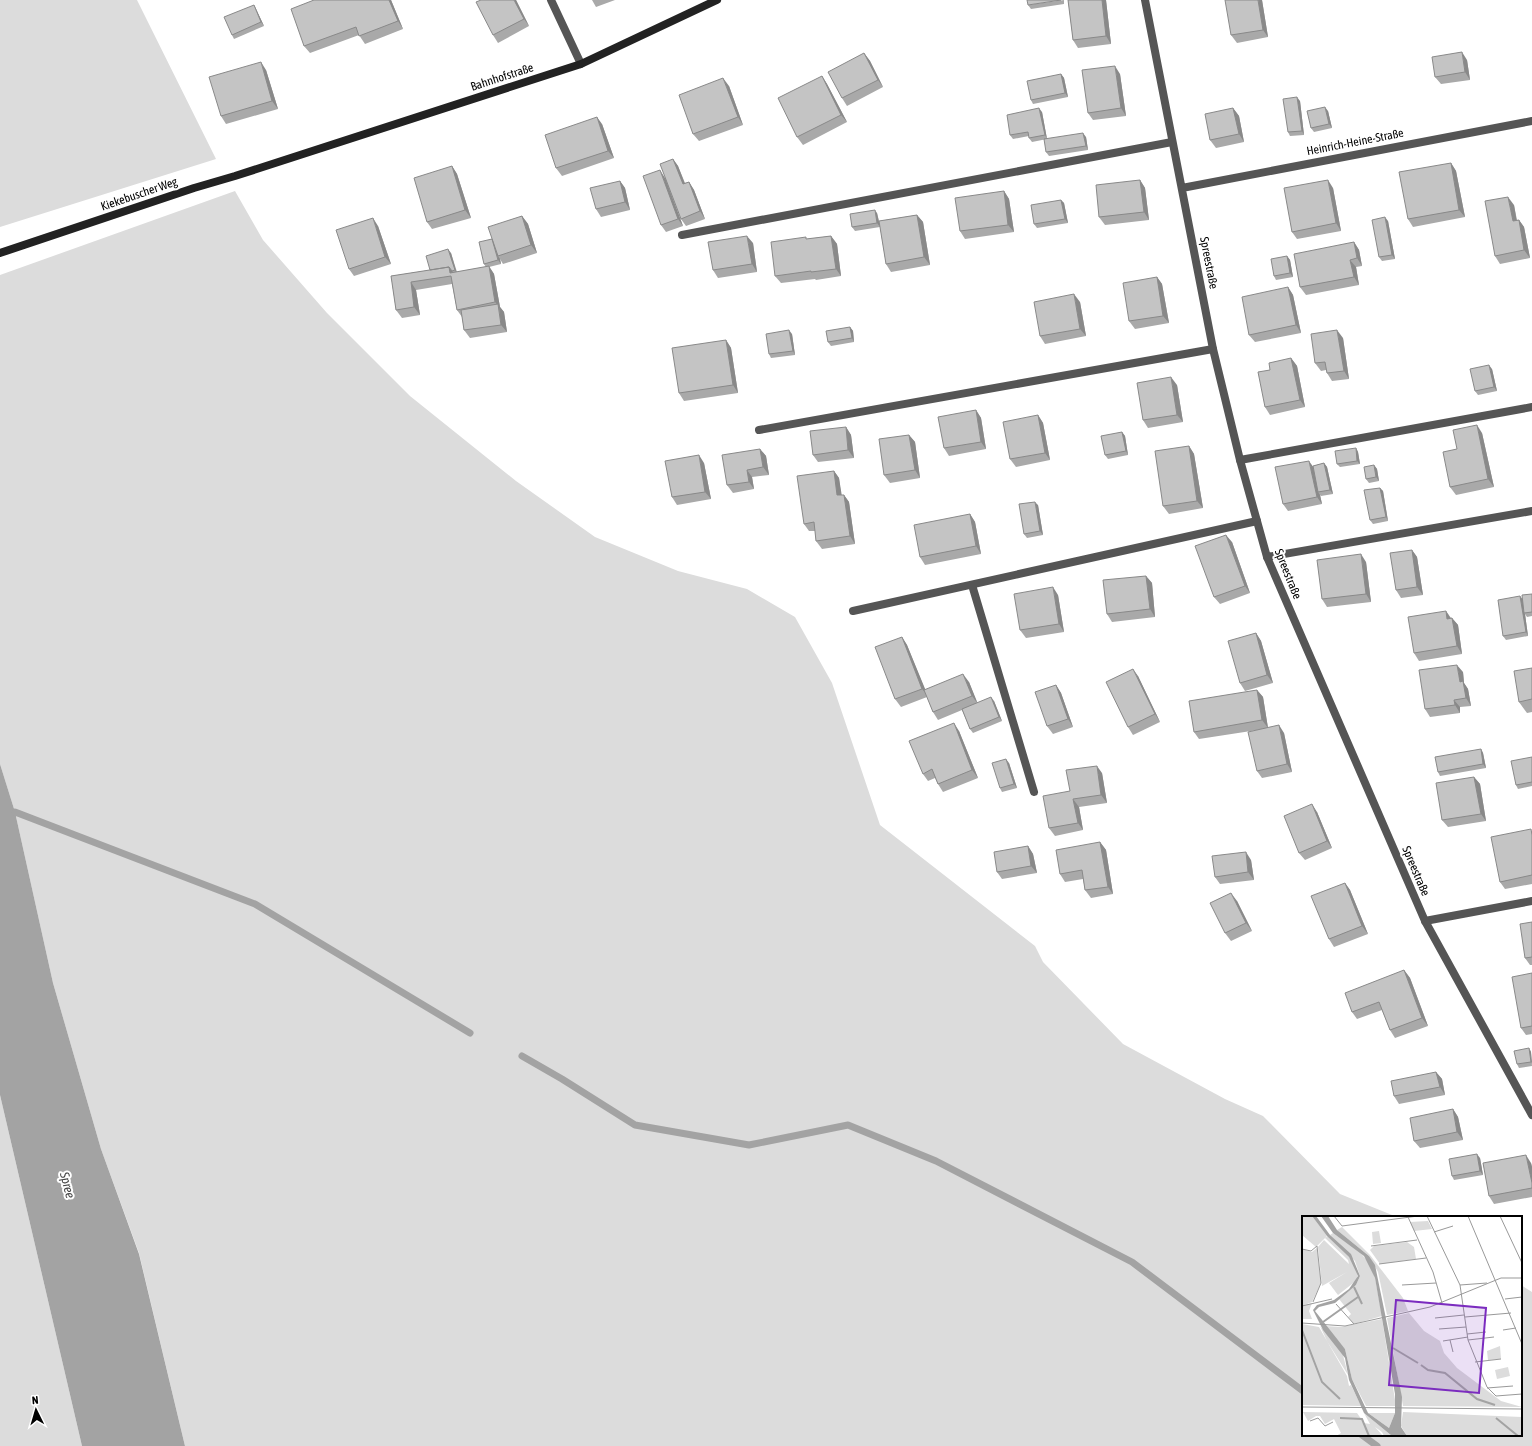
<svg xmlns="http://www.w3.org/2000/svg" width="1532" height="1446" font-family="'Asap Condensed',sans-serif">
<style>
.green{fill:#dcdcdc}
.water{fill:#a3a3a3}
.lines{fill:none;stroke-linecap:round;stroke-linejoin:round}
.stream{stroke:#a3a3a3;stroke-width:7}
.lane{stroke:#555;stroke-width:8}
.street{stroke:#555;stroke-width:8}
.secondary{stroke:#222;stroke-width:8}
.wall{fill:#a9a9a9}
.shaded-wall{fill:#898989}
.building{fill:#c4c4c4;stroke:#898989}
.labels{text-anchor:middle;stroke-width:4;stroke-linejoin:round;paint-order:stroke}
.street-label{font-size:12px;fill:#000;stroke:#fff}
.water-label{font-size:13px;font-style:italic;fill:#444;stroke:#fff}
.inset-river{fill:none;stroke:#a3a3a3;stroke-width:2}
.inset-road{fill:none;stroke:#999;stroke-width:1}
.view{fill:#7b2cbf;fill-opacity:0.15;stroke:#7b2cbf;stroke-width:2}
.inset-edge{fill:none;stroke:#000;stroke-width:2}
</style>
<rect width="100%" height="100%" fill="#fff"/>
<path class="green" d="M0 0H137L216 159 0 227Z
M235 191 263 240 327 313 410 396 516 481 595 537 678 571 747 589 795 617 832 683 880 825 1035 946 1043 962 1123 1044 1225 1099 1263 1116 1340 1194 1397 1217H1303V1435H1521V1285L1532 1292V1446H185L139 1253 101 1149 53 983 15 812 0 764V275Z
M0 1095 82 1446H0Z"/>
<path class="water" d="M0 764 15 812 53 983 101 1149 139 1254 185 1446H82L0 1095Z"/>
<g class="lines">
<path class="stream" d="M15 812 255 904 470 1033
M522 1056 562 1079 635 1125 749 1145 848 1125 936 1161 1132 1262 1303 1391
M1362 1435 1377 1446"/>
<path class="lane" d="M551 0 581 64
M682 235 1172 142
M759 430 1213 349
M1240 460 1532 407
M1267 557 1532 511
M972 585 1034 792
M853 611 1257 521
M1425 921 1532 901"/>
<path class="street" d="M1145 0 1213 349 1240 460 1267 557 1425 921 1532 1115
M1182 188 1532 121"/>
<path class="secondary" d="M0 253 194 188 235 176 581 64 717 0"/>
</g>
<path class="wall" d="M314 0H391L403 29 365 44 359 35 310 53 304 46Z
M516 0 529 26 498 43 493 35Z
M592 0H615L596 7Z
M1064 0V4L1031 9 1028 5Z
M1068 0H1106L1111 44 1078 48 1073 40Z
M1262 0 1268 37 1237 43 1231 35Z
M254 5 256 9 264 26 234 39 232 35Z
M864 53 870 61 883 87 847 106 842 98Z
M1467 60 1470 80 1441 84 1435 77Z
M266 70 278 109 226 124 221 116Z
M1061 74 1064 78 1068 97 1033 104 1031 100Z
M1120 74 1126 116 1093 120 1088 113Z
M822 76 827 84 847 122 803 145 797 137Z
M729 86 743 125 699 141 693 134Z
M1300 101 1304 135 1290 136 1288 132Z
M1233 108 1239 116 1244 142 1216 148 1210 140Z
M1328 111 1332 128 1314 132 1311 128Z
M1042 112 1047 139 1032 142 1029 138V136L1013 139 1010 135Z
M602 124 614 158 562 176 556 168Z
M1086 137 1088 150 1049 156 1046 152Z
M673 159 678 166 685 183 689 182 694 190 705 219 686 226 681 219 666 181 683 226 666 232 661 225 665 178Z
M1451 163 1456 171 1465 217 1413 227 1408 219Z
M452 166 457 174 471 218 432 229 427 222Z
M1140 180 1145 188 1149 220 1105 225 1099 217Z
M620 181 625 188 630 210 601 217 596 209Z
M1333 188 1341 231 1297 239 1292 232Z
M1004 191 1009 199 1014 232 965 239 960 231Z
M1061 200 1064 203 1068 223 1037 228 1034 224Z
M1514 205 1517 220H1519L1524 227 1530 258 1500 264 1495 256Z
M877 213 879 221 917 215 923 222 930 265 891 272 886 264 880 227 855 231 852 227Z
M522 216 528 224 537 253 503 264 500 259 501 264 489 267 494 274 500 307 504 312 507 332 470 338 464 330 462 317 457 310 452 284 416 290 420 315 402 318 396 310 391 276 430 270 451 253 457 272 486 267 484 264 492 239Z
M1388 221 1395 259 1382 261 1379 257Z
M378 226 391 264 354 276 349 269Z
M831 236 837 244 841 276 816 280 815 279 781 283 775 276 807 239Z
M1354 242 1359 250 1362 266 1356 267 1359 285 1306 295 1300 287Z
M753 243 757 272 718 278 713 270Z
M1287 256 1290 260 1293 277 1276 280 1274 276Z
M1157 277 1162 284 1169 323 1135 329 1129 321Z
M1288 287 1293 295 1301 333 1255 342 1249 335Z
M1080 302 1086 336 1045 344 1040 336Z
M850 327 853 331 854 342 831 346 828 342Z
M792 334 795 355 771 358 769 354Z
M1343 338 1349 379 1332 381 1327 373 1326 370 1321 371 1315 363Z
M726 340 731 348 738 393 684 401 679 393Z
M1291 358 1297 366 1305 407 1270 415 1265 407 1270 370Z
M1492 369 1497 391 1478 395 1475 391Z
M1177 385 1183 422 1148 428 1143 420Z
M976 410 981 418 986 449 949 456 944 448Z
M1038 415 1043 423 1050 460 1016 467 1010 459Z
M846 427 851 435 854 458 818 462 813 455Z
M1122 432 1125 436 1128 455 1108 459 1105 455Z
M1482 433 1494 487 1456 495 1450 487 1457 449Z
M909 435 915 442 920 478 890 483 884 475Z
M1189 446 1194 454 1203 508 1169 514 1163 506Z
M1356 448 1358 452 1360 464 1340 467 1337 464Z
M760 449 766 456 769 475 752 477 754 489 733 493 727 485Z
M704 463 711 499 677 505 672 497Z
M1324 463 1327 467 1333 494 1321 496 1320 495 1322 504 1288 511 1283 504 1313 466Z
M1374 465 1377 469 1379 481 1369 483 1366 479Z
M834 471 839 478 841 495H844L849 502 855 544 822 549 816 541 815 531H809L804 524Z
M1380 488 1383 491 1388 521 1373 524 1370 520Z
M1038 505 1043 535 1027 538 1024 534Z
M970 514 975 522 981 554 925 565 920 557Z
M1232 542 1250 593 1220 604 1214 597Z
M1412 550 1417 557 1423 595 1401 598 1396 590Z
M1366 562 1371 602 1327 607 1322 599Z
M1146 576 1152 583 1155 617 1112 622 1107 614Z
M1532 594V616L1527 617 1525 614 1528 636 1506 640 1503 636 1520 596 1523 600Z
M1058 595 1064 632 1026 638 1020 630Z
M1446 611 1451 618H1452L1458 625 1462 654 1419 661 1414 653Z
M1256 633 1261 641 1273 683 1245 691 1240 683Z
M902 637 907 645 925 690 969 682 977 703 994 701 1002 721 973 733 970 729 962 710 938 720 933 712 927 697 901 707 895 699Z
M1532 668V712L1527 713 1519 702Z
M1463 672 1464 683 1468 689 1471 706 1460 707V713L1430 717 1425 709Z
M1138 676 1160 722 1133 735 1128 727Z
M1056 685 1061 693 1073 727 1053 734 1047 726Z
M1257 690 1263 697 1268 728 1284 733 1292 772 1262 778 1257 771 1264 729 1199 739 1194 732Z
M959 731 978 778 943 792 938 784 935 778 928 781 923 774Z
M1481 749 1483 753 1486 768 1440 776 1438 772Z
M1532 757V786L1518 789 1516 785Z
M1009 763 1017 788 1002 792 1000 788Z
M1102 773 1107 803 1079 807 1083 830 1055 836 1049 828 1070 791Z
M1474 777 1480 784 1486 821 1448 827 1442 820Z
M1317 812 1332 848 1305 860 1299 853Z
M1532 831V884L1505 889 1500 882Z
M1100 842 1106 850 1113 894 1091 898 1085 890 1083 879 1065 882 1060 874Z
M1028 846 1033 854 1037 873 1002 879 997 872Z
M1251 860 1254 880 1220 884 1215 877Z
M1345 883 1350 890 1368 934 1334 947 1329 939Z
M1237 901 1252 931 1231 941 1225 933Z
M1532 922V965H1530L1525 958Z
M1404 970 1410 978 1428 1026 1395 1038 1390 1030 1382 1010 1357 1019 1352 1012Z
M1532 973V1034L1526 1035 1521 1028Z
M1529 1048 1531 1052 1532 1066 1519 1068 1517 1064Z
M1436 1072 1442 1079 1445 1095 1399 1104 1394 1096Z
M1453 1109 1458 1117 1463 1140 1420 1148 1414 1141Z
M1480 1158 1483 1175 1454 1180 1452 1176Z
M1531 1163 1532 1167V1197L1494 1204 1489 1196Z"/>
<path class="shaded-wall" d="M389 0H391L403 29 398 21Z
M514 0H516L529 26 524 19Z
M1102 0H1106L1111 44 1106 36Z
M1258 0H1262L1268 37 1263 30Z
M254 5 256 9 264 26 261 22Z
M1462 52 1467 60 1470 80 1465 72Z
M864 53 870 61 883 87 878 80Z
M261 62 266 70 278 109 272 101Z
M1115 66 1120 74 1126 116 1121 108Z
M1061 74 1064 78 1068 97 1065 93Z
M822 76 827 84 847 122 841 115Z
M723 78 729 86 743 125 738 117Z
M1297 97 1300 101 1304 135 1302 131Z
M1325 107 1328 111 1332 128 1329 124Z
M1039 108 1042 112 1047 139 1045 135Z
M1233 108 1239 116 1244 142 1239 134Z
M597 117 602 124 614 158 608 151Z
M1083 133 1086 137 1088 150 1086 146Z
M673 159 678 166 688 192 683 184Z
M1451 163 1456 171 1465 217 1459 210Z
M452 166 457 174 471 218 465 210Z
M660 170 665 178 683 226 678 219Z
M1140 180 1145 188 1149 220 1144 212Z
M1328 180 1333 188 1341 231 1336 223Z
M620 181 625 188 630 210 625 202Z
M689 182 694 190 705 219 700 211Z
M1004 191 1009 199 1014 232 1008 225Z
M1508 197 1514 205 1518 229 1513 221Z
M1061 200 1064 203 1068 223 1065 219Z
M875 210 877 213 880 227 877 223Z
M917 215 923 222 930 265 924 257Z
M522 216 528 224 537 253 531 245Z
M1385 217 1388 221 1395 259 1392 255Z
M373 218 378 226 391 264 385 257Z
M1519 220 1524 227 1530 258 1524 250Z
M747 236 753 243 757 272 752 264Z
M831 236 837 244 841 276 836 269Z
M493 238 498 256 500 259 501 264 498 260Z
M1354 242 1359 250 1362 266 1357 258Z
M448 249 451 253 457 274 455 270Z
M1287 256 1290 260 1293 277 1290 273Z
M1350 260 1356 267 1359 285 1354 277Z
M489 266 494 274 500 307 504 312 507 332 501 325 499 307 495 302Z
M449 267 455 275 450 273Z
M1157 277 1162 284 1169 323 1163 316Z
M411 282 416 290 420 315 414 307Z
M1288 287 1293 295 1301 333 1296 325Z
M1074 294 1080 302 1086 336 1080 329Z
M850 327 853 331 854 342 852 338Z
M789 330 792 334 795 355 793 351Z
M1337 330 1343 338 1349 379 1344 371Z
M726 340 731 348 738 393 733 385Z
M1291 358 1297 366 1305 407 1300 400Z
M1489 365 1492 369 1497 391 1494 387Z
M1171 377 1177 385 1183 422 1177 415Z
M976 410 981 418 986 449 981 442Z
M1038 415 1043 423 1050 460 1045 453Z
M1477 425 1482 433 1494 487 1488 479Z
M846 427 851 435 854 458 848 450Z
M1122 432 1125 436 1128 455 1126 451Z
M909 435 915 442 920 478 915 470Z
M1189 446 1194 454 1203 508 1197 501Z
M1356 448 1358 452 1360 464 1357 461Z
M760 449 766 456 769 475 763 467Z
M699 455 704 463 711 499 705 492Z
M1309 461 1314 468 1318 492 1320 495 1322 504 1317 497Z
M1324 463 1327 467 1333 494 1330 490Z
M1374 465 1377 469 1379 481 1376 477Z
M747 470 752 477 754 489 749 482Z
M834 471 839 478 843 503 837 495Z
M1380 488 1383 491 1388 521 1386 517Z
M844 495 849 502 855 544 850 536Z
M1035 502 1038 505 1043 535 1040 531Z
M970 514 975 522 981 554 976 546Z
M1226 535 1232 542 1250 593 1245 586Z
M1412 550 1417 557 1423 595 1417 587Z
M1361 554 1366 562 1371 602 1366 594Z
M1146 576 1152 583 1155 617 1150 609Z
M1053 587 1058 595 1064 632 1059 624Z
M1520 596 1523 600 1524 613 1525 614 1528 636 1526 632Z
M1446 611 1451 619H1447Z
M1452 618 1458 625 1462 654 1457 646Z
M1256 633 1261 641 1273 683 1267 675Z
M902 637 907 645 928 696 922 689Z
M1457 665 1463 672 1464 683 1468 689 1471 706 1466 698 1460 682Z
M1133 669 1138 676 1160 722 1155 714Z
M963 674 969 682 978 704 972 696Z
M1056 685 1061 693 1073 727 1068 719Z
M1257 690 1263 697 1268 728 1262 720Z
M991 697 994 701 1002 721 999 717Z
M1454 700 1460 707V713L1455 705Z
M954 723 959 731 978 778 972 770Z
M1279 725 1284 733 1292 772 1287 764Z
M1481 749 1483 753 1486 768 1483 764Z
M1006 759 1009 763 1017 788 1014 784Z
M1097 766 1102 773 1107 803 1101 795Z
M1474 777 1480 784 1486 821 1481 814Z
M1073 799 1079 807 1083 830 1078 823Z
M1312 804 1317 812 1332 848 1327 841Z
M1100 842 1106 850 1113 894 1108 887Z
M1028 846 1033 854 1037 873 1031 866Z
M1246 852 1251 860 1254 880 1248 872Z
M1345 883 1350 890 1368 934 1362 926Z
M1231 893 1237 901 1252 931 1246 923Z
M1404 970 1410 978 1428 1026 1422 1018Z
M1529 1048 1531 1052 1532 1064 1531 1062Z
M1436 1072 1442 1079 1445 1095 1440 1087Z
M1453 1109 1458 1117 1463 1140 1457 1132Z
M1477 1154 1480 1158 1483 1175 1480 1171Z
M1526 1155 1531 1163 1532 1167V1183Z"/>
<path class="building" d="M314 0H389L398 21 359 36 356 27 304 46 291 9Z
M481 0H514L524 19 493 35 476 2Z
M1027 0H1061L1028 5Z
M1068 0H1102L1106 36 1073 40Z
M1225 0H1258L1263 30 1231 35Z
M254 5 261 22 232 35 224 17Z
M1462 52 1465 72 1435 77 1432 57Z
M864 53 878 80 842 98 828 72Z
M261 62 272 101 221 116 209 77Z
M1115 66 1121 108 1088 113 1082 70Z
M1061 74 1065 93 1031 100 1027 81Z
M822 76 841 115 797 137 778 98Z
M723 78 738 117 693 134 679 95Z
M1297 97 1302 131 1288 132 1283 99Z
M1325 107 1329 124 1311 128 1307 111Z
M1039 108 1045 135 1029 138 1028 132 1010 135 1007 115Z
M1233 108 1239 134 1210 140 1205 114Z
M597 117 608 151 556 168 545 135Z
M1083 133 1086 146 1046 152 1044 139Z
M673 159 683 184 689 182 700 211 681 219 660 164Z
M1451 163 1459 210 1408 219 1399 172Z
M452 166 465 210 427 222 414 178Z
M660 170 678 219 661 225 643 176Z
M1140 180 1144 212 1099 217 1096 185Z
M1328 180 1336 223 1292 232 1284 188Z
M620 181 625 202 596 209 590 188Z
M1004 191 1008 225 960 231 955 198Z
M1508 197 1513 221 1519 220 1524 250 1495 256 1485 201Z
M1061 200 1065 219 1034 224 1031 205Z
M875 210 877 223 852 227 850 214Z
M917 215 924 257 886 264 879 221Z
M522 216 531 245 498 256 488 227Z
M1385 217 1392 255 1379 257 1372 220Z
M373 218 385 257 349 269 336 230Z
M747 236 752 264 713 270 708 242Z
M831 236 836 269 811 272V271L775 276 771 242 806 237V239Z
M492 239 498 260 484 264 479 242Z
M1354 242 1357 258 1350 260 1354 277 1300 287 1294 254Z
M448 249 455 270 452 271 449 267 430 270 426 256Z
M1287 256 1290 273 1274 276 1271 259Z
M489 266 495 302 457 310 451 276 411 282 414 307 396 310 391 276 449 267 450 273Z
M1157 277 1163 316 1129 321 1123 283Z
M1288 287 1296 325 1249 335 1242 297Z
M1074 294 1080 329 1040 336 1034 302Z
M498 304 501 325 464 330 461 310Z
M850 327 852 338 828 342 826 331Z
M789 330 793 351 769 354 766 334Z
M1337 330 1344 371 1327 373 1325 362 1315 363 1311 334Z
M726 340 733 385 679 393 672 348Z
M1291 358 1300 400 1265 407 1258 372 1270 370 1269 363Z
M1489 365 1494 387 1475 391 1470 369Z
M1171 377 1177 415 1143 420 1137 383Z
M976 410 981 442 944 448 938 417Z
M1038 415 1045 453 1010 459 1003 422Z
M1477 425 1488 479 1450 487 1443 452 1457 449 1453 430Z
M846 427 848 450 813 455 810 431Z
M1122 432 1126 451 1105 455 1101 436Z
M909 435 915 470 884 475 879 439Z
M1189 446 1197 501 1163 506 1155 451Z
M1356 448 1357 461 1337 464 1335 451Z
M760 449 763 467 747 470 749 482 727 485 722 455Z
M699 455 705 492 672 497 665 461Z
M1309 461 1317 497 1283 504 1275 467Z
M1324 463 1330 490 1318 492 1313 466Z
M1374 465 1376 477 1366 479 1364 467Z
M834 471 837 495H844L850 536 816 541 814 522 804 524 797 476Z
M1380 488 1386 517 1370 520 1364 490Z
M1035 502 1040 531 1024 534 1019 504Z
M970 514 976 546 920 557 914 525Z
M1226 535 1245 586 1214 597 1195 546Z
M1412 550 1417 587 1396 590 1390 553Z
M1361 554 1366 594 1322 599 1317 560Z
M1146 576 1150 609 1107 614 1103 580Z
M1053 587 1059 624 1020 630 1014 594Z
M1532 594V612L1524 613 1522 595Z
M1520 596 1526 632 1503 636 1498 600Z
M1446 611 1447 619 1452 618 1457 646 1414 653 1408 617Z
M1256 633 1267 675 1240 683 1228 641Z
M902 637 922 689 895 699 875 647Z
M1457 665 1460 682 1463 681 1466 698 1454 700 1455 705 1425 709 1419 670Z
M1532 668V699L1519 702 1514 671Z
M1133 669 1155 714 1128 727 1106 682Z
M963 674 972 696 933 712 924 690Z
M1056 685 1068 719 1047 726 1035 692Z
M1257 690 1262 720 1194 732 1189 701Z
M991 697 999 717 970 729 962 709Z
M954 723 972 770 938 784 932 769 923 774 909 741Z
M1279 725 1287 764 1257 771 1248 732Z
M1481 749 1483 764 1438 772 1435 757Z
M1532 757V782L1516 785 1511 761Z
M1006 759 1014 784 1000 788 992 763Z
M1097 766 1101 795 1073 799 1078 823 1049 828 1043 796 1070 791 1066 770Z
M1474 777 1481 814 1442 820 1436 783Z
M1312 804 1327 841 1299 853 1284 816Z
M1531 829 1532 835V875L1500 882 1491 837Z
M1100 842 1108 887 1085 890 1082 870 1060 874 1056 850Z
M1028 846 1031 866 997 872 994 852Z
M1246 852 1248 872 1215 877 1212 856Z
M1345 883 1362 926 1329 939 1311 896Z
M1231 893 1246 923 1225 933 1210 903Z
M1532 922V957L1525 958 1520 924Z
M1404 970 1422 1018 1390 1030 1379 1002 1352 1012 1345 993Z
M1532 973V1026L1521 1028 1512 977Z
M1529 1048 1531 1062 1517 1064 1514 1051Z
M1436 1072 1440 1087 1394 1096 1391 1081Z
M1453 1109 1457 1132 1414 1141 1410 1118Z
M1477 1154 1480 1171 1452 1176 1449 1159Z
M1526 1155 1532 1183V1188L1489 1196 1483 1163Z"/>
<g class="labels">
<g class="street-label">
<text transform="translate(502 77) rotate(-18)" y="4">Bahnhofstraße</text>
<text transform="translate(1355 142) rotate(-11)" y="4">Heinrich-Heine-Straße</text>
<text transform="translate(139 194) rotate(-19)" y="4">Kiekebuscher Weg</text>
<text transform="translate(1209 263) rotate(79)" y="4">Spreestraße</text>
<text transform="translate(1288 574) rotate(68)" y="4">Spreestraße</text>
<text transform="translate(1416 871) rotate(67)" y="4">Spreestraße</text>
</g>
<g class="water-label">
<text transform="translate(68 1185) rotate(75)" y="5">Spree</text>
</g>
</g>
<g transform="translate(1302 1216)">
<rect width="220" height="220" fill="#fff"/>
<path d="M0 0H10L25 20 14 31 0 19ZM126 5 130 13 112 15 108 6ZM40 11 68 39 101 82 106 95 85 99 76 56 67 40 35 14ZM77 15 79 27 71 28 70 16ZM31 17 57 35 67 47 73 62 80 100 52 108 46 101 49 98 37 83 54 69 58 60 53 45 28 19ZM26 20 47 41 56 56 55 64 36 79 27 67 45 56 20 70 16 31 22 24 47 48 46 44 23 22ZM105 26 112 31 114 43 78 48 68 34 72 30ZM15 32 19 67 10 86 0 90V33L10 36ZM10 87 7 95 10 103H0V90ZM107 97 122 115 138 125 142 137 155 152 199 185 220 191 101 190 85 102ZM80 103 94 190H64L50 163 43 133 23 110 39 111ZM0 108 17 111 45 160 47 170 49 169 59 190 0 189ZM18 110 40 135 46 159 25 125ZM198 130 199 143 186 144 185 135ZM206 151 208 160 195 163 193 154ZM1 196 55 197 62 207 68 208 62 197 90 220H82L80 216 73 211 81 220H34L39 217 32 203 23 208 18 200H14L6 205ZM101 196 220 201V220H105L99 210ZM66 197H93L87 212Z" fill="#dcdcdc"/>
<path d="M10 0H14L28 19 49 38 58 60 54 69 33 87 17 91 13 95 43 133 50 163 66 197 87 212 93 197V178L73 62 62 40 31 17 19 0H26L35 14 67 40 73 49 100 181 99 211 105 220H90L62 197 47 164 43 142 21 114 11 94 15 89 32 84 47 73 56 60 47 41 25 20Z" fill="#a3a3a3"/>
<path class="inset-river" d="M52 71 60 88M21 106 56 81M0 114 20 166 38 183M91 132 116 147M119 149 126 154 143 157 175 183 193 189M38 202 60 203 67 220M194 202 216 220"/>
<path class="inset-road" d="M32 0 40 10 116 0M125 0 158 69 166 124 185 171 194 180 220 178M166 0 220 128M198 0 220 47M106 1 131 56 140 87M132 16 151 10M69 30 115 24M0 33 9 35 15 30M77 48 124 42M100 69 134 67M158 69 185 67M203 83 220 81M11 86 19 67 15 30M34 88 52 108M0 90 30 83M163 101 209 97M133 102 162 99M0 107 43 110 128 91 199 62H220M137 113 164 111M201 114 214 112M165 118 184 116M148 124 151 136M166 124 192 121M141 125 166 121M173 146 199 143M185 172 211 170M0 191 220 193M8 205 16 202 23 210 31 206"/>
<path class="view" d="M94 84 184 92 177 177 87 169Z"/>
<rect width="220" height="220" class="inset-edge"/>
</g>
<g transform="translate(36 1410) rotate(355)" stroke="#ffffff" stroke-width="3" paint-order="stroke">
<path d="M0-3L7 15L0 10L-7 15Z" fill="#000000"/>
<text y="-6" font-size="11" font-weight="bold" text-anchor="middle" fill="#000000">N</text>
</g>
</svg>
